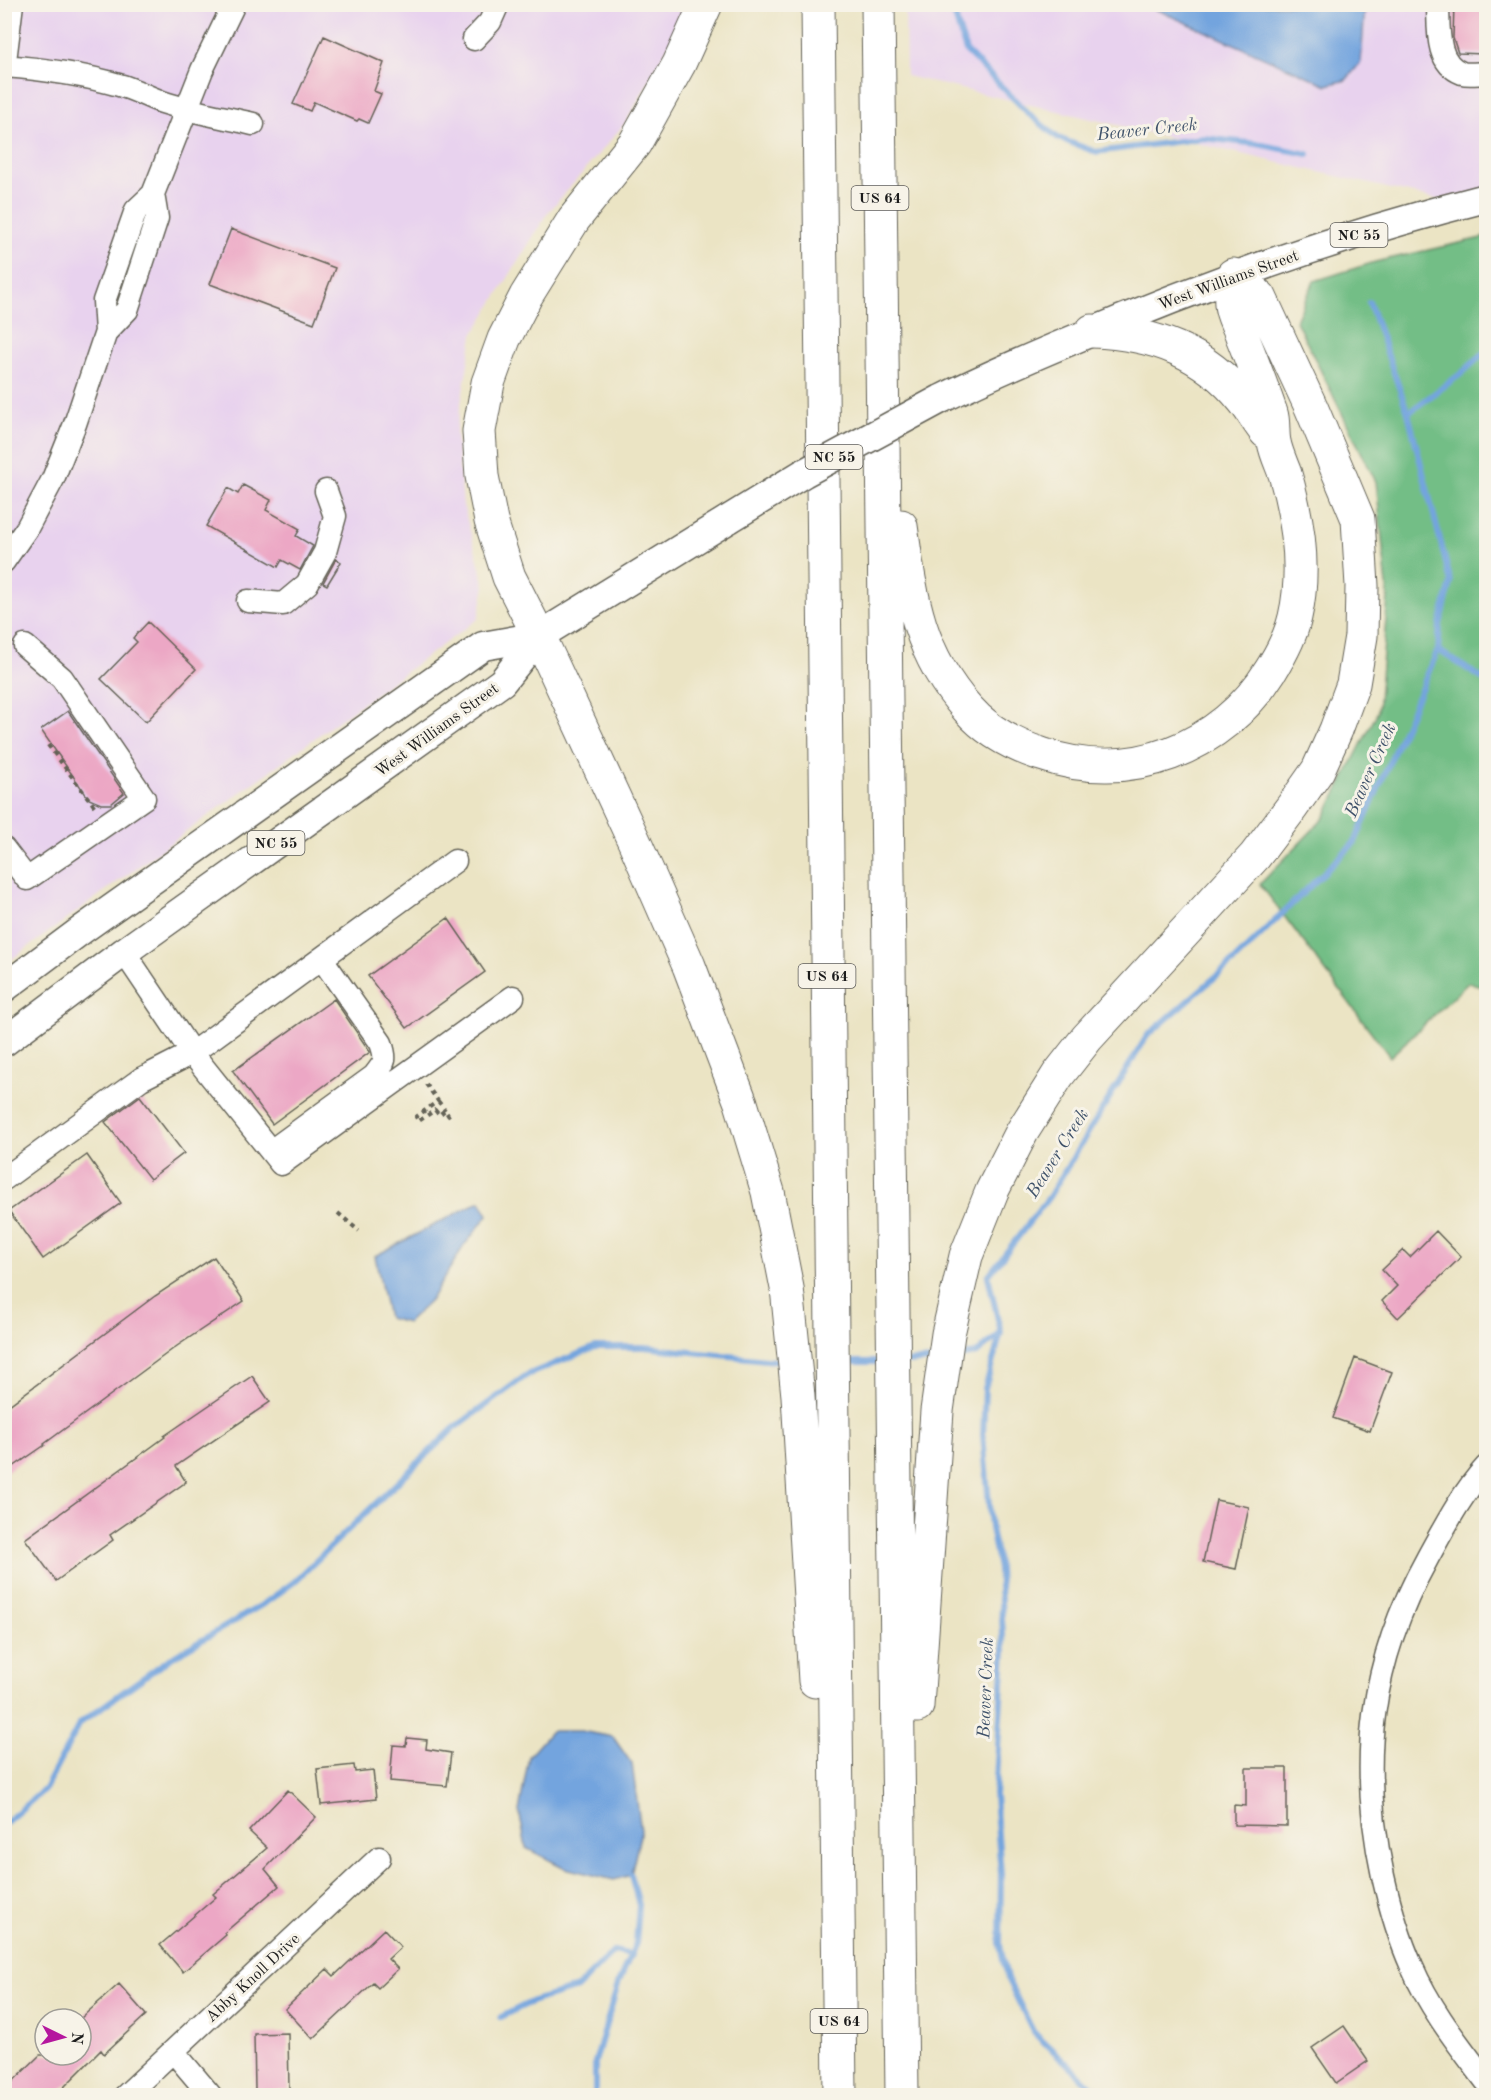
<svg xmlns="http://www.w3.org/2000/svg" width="1491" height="2100" font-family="'Old Standard TT',serif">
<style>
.built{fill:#e8d2ee}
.forest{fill:#73be86;stroke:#486d51;stroke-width:1.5}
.water{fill:#73a4de;stroke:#48607d;stroke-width:1.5}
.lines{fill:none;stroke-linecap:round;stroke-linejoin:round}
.stream{stroke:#73a4de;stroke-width:6}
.building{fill:#eca7c5}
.minor-casing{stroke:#646257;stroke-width:25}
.major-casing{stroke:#646257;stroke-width:31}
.highway-casing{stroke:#646257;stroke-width:35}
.path{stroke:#646257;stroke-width:4;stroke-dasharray:4.5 4.5;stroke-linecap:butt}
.minor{stroke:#fff;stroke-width:22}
.major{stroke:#fff;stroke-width:28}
.highway{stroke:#fff;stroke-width:33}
.major-bridge-casing{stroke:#646257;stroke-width:31;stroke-linecap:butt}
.major-bridge{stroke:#fff;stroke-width:28}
.labels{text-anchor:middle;stroke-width:6;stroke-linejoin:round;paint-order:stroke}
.shield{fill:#f7f3e8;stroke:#5e5c59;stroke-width:1.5}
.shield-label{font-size:15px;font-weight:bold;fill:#1c1c1c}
.street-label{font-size:16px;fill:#1c1c1c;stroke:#f7f3e8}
.water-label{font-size:18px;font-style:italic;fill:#3f526a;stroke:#f7f3e8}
</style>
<rect width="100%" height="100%" fill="#f7f3e8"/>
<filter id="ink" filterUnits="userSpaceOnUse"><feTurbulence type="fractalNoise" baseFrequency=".0167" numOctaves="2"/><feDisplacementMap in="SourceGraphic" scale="12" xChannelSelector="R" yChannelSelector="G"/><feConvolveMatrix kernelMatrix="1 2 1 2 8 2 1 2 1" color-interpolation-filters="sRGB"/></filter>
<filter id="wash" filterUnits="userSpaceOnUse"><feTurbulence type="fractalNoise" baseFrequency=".008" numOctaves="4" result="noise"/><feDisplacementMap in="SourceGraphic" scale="24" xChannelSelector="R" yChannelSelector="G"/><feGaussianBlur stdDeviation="1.35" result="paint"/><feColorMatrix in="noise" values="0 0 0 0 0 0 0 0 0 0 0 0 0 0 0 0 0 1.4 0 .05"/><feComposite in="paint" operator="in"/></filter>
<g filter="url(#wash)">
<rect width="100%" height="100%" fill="#ebe4c4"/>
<path class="built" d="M5 5H688L670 43 626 122 547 214 473 335 456 432 463 505 485 586 478 619 5 964Z
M905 5H1486V198L1461 205 906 76Z"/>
<path class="forest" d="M1486 237V988L1469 982 1390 1057 1260 884 1324 818 1378 711 1388 596 1376 482 1296 321 1314 281 1375 262Z"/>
<path class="water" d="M1146 5H1365L1361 62 1346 80 1327 85Z
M480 1201 488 1215 463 1247 430 1301 407 1323 388 1318 375 1256Z
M551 1731H581L613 1737 632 1764 641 1831 631 1875 614 1880 565 1868 526 1848 519 1811 529 1756Z"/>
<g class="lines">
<path class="stream" d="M951 4 966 51 1028 113 1058 138 1096 152 1204 138 1257 144 1308 154
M1408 413 1462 373 1486 351
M1438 650 1486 681
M955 1358 977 1353 1000 1334
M841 1362H885
M904 1362 936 1360
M4 1824 45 1789 80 1723 168 1660 265 1603 294 1582 453 1429 527 1375 595 1347H644L786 1362
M501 2017 533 2001 577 1988 614 1951 631 1955H629
M595 2096V2062L619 1981 636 1943 639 1905 631 1875
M1102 2096 1034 2033 1007 1978 1000 1945 1001 1874 995 1796 1004 1651 999 1569 991 1528 983 1435 985 1388 1001 1333 988 1276 1049 1197 1147 1036 1235 960 1355 842 1438 650 1440 624 1451 583 1408 413 1369 302"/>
</g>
<g id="blocks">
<path class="building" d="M1454 4H1486L1484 54 1458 53 1453 38Z
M324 36 384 63 374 91 381 94 368 123 359 119 357 121 314 102 310 111 293 104Z
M231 229 335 268 314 323 210 284Z
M243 485 271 500 266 510 300 529 296 536 313 546 300 570 282 560 278 567 206 526 228 488 238 494Z
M336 559 341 562 327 585 323 583Z
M148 622 196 669 146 722 101 679 137 642 133 638Z
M68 711 124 793 111 804H101L89 799 41 730Z
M448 918 485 972 407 1028 368 976Z
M334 999 370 1052 272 1124 233 1071Z
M140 1096 184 1153 150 1179 105 1122Z
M87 1155 121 1203 43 1259 9 1211Z
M1436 1231 1461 1257 1398 1318 1382 1301 1397 1286 1382 1270 1403 1250 1410 1257Z
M214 1257 244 1301 177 1346 44 1444 45 1445 4 1473V1409L155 1296Z
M1355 1358 1392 1372 1370 1431 1333 1418Z
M252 1376 270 1402 176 1466 186 1482 110 1535 113 1540 56 1581 25 1539 165 1437 164 1436Z
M1216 1500 1249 1507 1236 1569 1203 1562Z
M407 1738 427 1740 426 1749 451 1753 447 1786 390 1781 393 1745 406 1746Z
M354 1765 355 1772 373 1770 376 1799 321 1805 317 1769Z
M1246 1768H1287V1826L1234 1825V1805L1246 1806Z
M288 1790 316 1817 265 1869 279 1886 224 1933 226 1935 183 1972 160 1945 216 1897 213 1894 267 1848 249 1831Z
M384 1929 401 1947 388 1959 398 1969 378 1988 373 1983 313 2039 285 2009 327 1969 334 1976Z
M119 1984 146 2015 104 2054 101 2050 55 2096H4V2090L40 2055H81V2018Z
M1344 2026 1368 2061 1336 2083 1312 2048Z
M288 2033 289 2090H255L254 2034Z"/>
</g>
</g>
<g filter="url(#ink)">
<use href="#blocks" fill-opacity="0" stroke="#646257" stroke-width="1.5"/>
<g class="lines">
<g class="minor-casing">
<path id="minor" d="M1438 4C1439 28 1435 63 1462 73 1469 75 1479 73 1486 73
M474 39 490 22 498 4
M4 66C44 69 81 74 119 85 134 89 148 97 162 102 192 112 223 117 253 124
M4 69 12 4
M106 332 104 301 136 210 153 194 202 70 234 4
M4 561 27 528 53 479 75 424 106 332 127 310 157 218 153 194
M248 601 283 604 307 584 325 552 335 516 326 491
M4 849 27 879 144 798 62 678 25 646
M124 952 192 1053 455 861
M271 1151 374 1076C385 1062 387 1060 381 1043L322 959
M4 1179 141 1079 192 1053 281 1164 513 997
M1486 1467C1462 1493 1444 1528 1427 1559 1370 1662 1358 1761 1383 1876 1390 1907 1399 1938 1412 1967 1430 2009 1459 2045 1486 2081
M173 2051 211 2096
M125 2096 379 1858"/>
</g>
<g class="major-casing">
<path id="major" d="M941 399C983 378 1027 359 1070 341 1205 283 1344 234 1486 198
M4 988 83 929 483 646 539 636
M4 1042 124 952 502 682 539 636 729 519"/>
</g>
<g class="highway-casing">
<path id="highway" d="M706 4 679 64 635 143 574 219 526 296 504 339 488 383 479 431 482 476 491 521 509 577 539 636 635 843 689 966 741 1103 768 1192 787 1288 798 1396 815 1681
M818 4 840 2096
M878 4 902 2096
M1092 331C1154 333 1205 352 1244 401 1252 411 1258 422 1266 432
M901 526C911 597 918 653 968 709 987 731 1013 745 1041 754 1129 785 1222 749 1271 670 1281 654 1291 635 1295 617 1306 570 1298 519 1285 474 1281 463 1276 453 1274 442 1272 432 1274 422 1271 413 1262 387 1252 361 1242 336 1239 326 1231 314 1231 304 1230 295 1232 284 1233 275
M917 1706 937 1411 948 1334 966 1256 992 1191 1022 1132 1058 1075 1087 1038 1255 856 1292 807 1318 770 1336 730 1353 684 1361 636 1362 586 1358 519 1311 407 1260 297 1233 275"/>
</g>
<path class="path" d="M48 745 95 807
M426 1084 438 1101 416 1117 419 1121 435 1110 439 1115 445 1110 451 1120
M438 1101 445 1110
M338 1213 359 1231"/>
<use href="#minor" class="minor"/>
<use href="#major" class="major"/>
<use href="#highway" class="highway"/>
<g class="major-bridge-casing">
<path id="major-bridge" d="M729 519 804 473 941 399"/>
</g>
<use href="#major-bridge" class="major-bridge"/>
</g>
</g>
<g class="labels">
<g class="shield">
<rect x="851.5" y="186" width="57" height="24" rx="4.5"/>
<rect x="1330.5" y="223" width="57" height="24" rx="4.5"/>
<rect x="805.5" y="445" width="57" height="24" rx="4.5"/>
<rect x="247.5" y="831" width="57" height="24" rx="4.5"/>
<rect x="798.5" y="964" width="57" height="24" rx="4.5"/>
<rect x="810.5" y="2009" width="57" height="24" rx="4.5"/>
</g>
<g class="shield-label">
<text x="880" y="203">US 64</text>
<text x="1359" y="240">NC 55</text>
<text x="834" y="462">NC 55</text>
<text x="276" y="848">NC 55</text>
<text x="827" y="981">US 64</text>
<text x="839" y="2026">US 64</text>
</g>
<g class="street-label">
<text transform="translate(1228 279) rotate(-20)" y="6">West Williams Street</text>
<text transform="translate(436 729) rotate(-36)" y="6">West Williams Street</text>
<text transform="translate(252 1977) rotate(-43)" y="6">Abby Knoll Drive</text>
</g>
<g class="water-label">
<text transform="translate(1147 129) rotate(-6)" y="6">Beaver Creek</text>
<text transform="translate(1370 770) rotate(-66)" y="6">Beaver Creek</text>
<text transform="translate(1057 1153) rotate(-58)" y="6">Beaver Creek</text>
<text transform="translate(985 1688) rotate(-88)" y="6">Beaver Creek</text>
</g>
</g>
<rect width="1491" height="2100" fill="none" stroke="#f7f3e8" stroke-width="24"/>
<g transform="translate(63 2037) rotate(95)"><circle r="28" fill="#f7f3e8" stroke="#9f9d96" stroke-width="1.5"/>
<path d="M0-4.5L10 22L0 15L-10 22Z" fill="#b5179e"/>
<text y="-9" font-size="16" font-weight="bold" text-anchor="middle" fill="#1c1c1c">N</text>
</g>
</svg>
